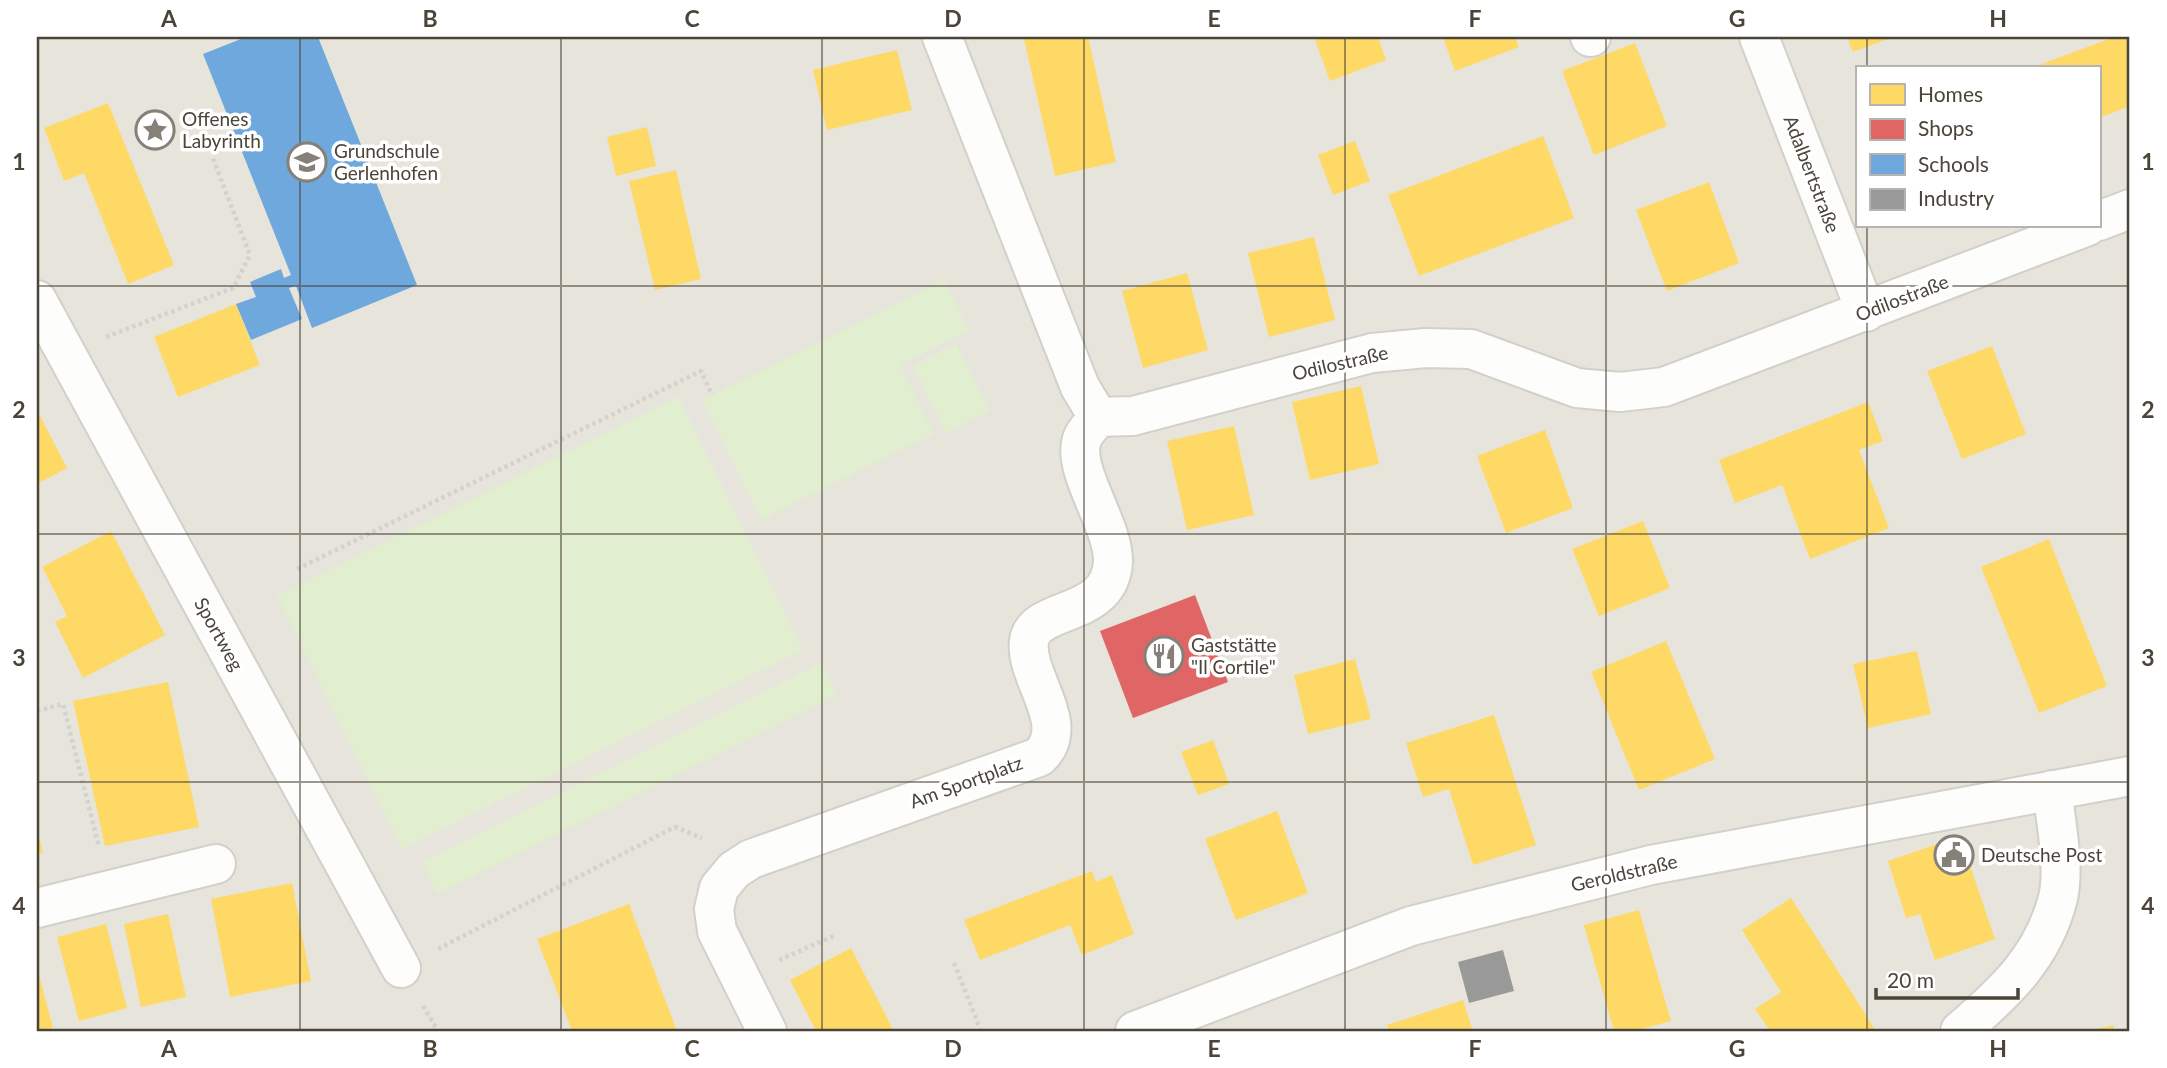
<svg xmlns="http://www.w3.org/2000/svg" width="2167" height="1068" font-family="Lato,sans-serif">
<style>
.residential{fill:#e7e4dc;fill-rule:evenodd}
.green{fill:#e1eecf}
.homes{fill:#ffd966}
.shops{fill:#e06666}
.schools{fill:#6fa8dc}
.industry{fill:#999}
.lines{fill:none;stroke-linecap:round;stroke-linejoin:round}
.minor-casing{stroke:#d2d0cb;stroke-width:42}
.path{stroke:#d3d2cc;stroke-width:4.5;stroke-dasharray:3.5 3.5;stroke-linecap:butt}
.minor{stroke:#fdfdfc;stroke-width:38}
.grid{fill:none;stroke:#4b4439;stroke-width:2;stroke-opacity:0.55}
.labels{text-anchor:middle;stroke-width:7;stroke-linejoin:round;paint-order:stroke}
.poi-label{font-size:19px;fill:#4b4439;stroke:#fff;text-anchor:start}
.street-label{font-size:19px;fill:#4b4439;stroke:#fff}
.neatline{fill:none;stroke:#4b4439;stroke-width:2.5}
.grid-label{font-size:23px;text-anchor:middle;font-weight:bold;fill:#4b4439}
</style>
<rect width="100%" height="100%" fill="#f4f2ee"/>
<path class="residential" d="M37 37H2130V1031H37ZM1857 68H2099V226H1857Z"/>
<path class="green" d="M944 280 969 330 900 365 934 434 761 520 702 400Z
M956 344 989 411 946 433 913 366Z
M678 397 803 650 402 849 277 596Z
M821 663 837 695 437 894 422 862Z"/>
<path class="homes" d="M1033 37H1088L1116 162 1055 176 1024 39Z
M1314 37H1378L1386 60 1330 81Z
M1443 37H1515L1519 47 1455 71Z
M1847 37H1893L1853 52Z
M2114 37H2130V106L2099 118V68H2040L2039 65Z
M1635 43 1667 126 1594 155 1562 71Z
M897 50 912 110 827 130 813 70Z
M108 103 174 265 128 284 84 173 64 181 44 128Z
M647 127 656 166 616 176 607 137Z
M1543 136 1574 218 1419 276 1388 195Z
M1355 141 1370 181 1333 195 1318 155Z
M676 170 701 279 655 290 629 181Z
M1709 182 1739 263 1667 291 1636 210Z
M1314 237 1335 320 1269 337 1248 253Z
M1187 273 1208 350 1143 368 1122 291Z
M236 304 260 365 178 397 154 337Z
M1992 346 2026 434 1962 459 1927 371Z
M1361 386 1379 464 1310 480 1292 402Z
M1868 402 1883 441 1859 450 1889 528 1810 559 1782 485 1735 503 1719 460Z
M37 410 67 468 37 484Z
M1234 426 1254 515 1187 530 1167 441Z
M1545 430 1573 508 1506 533 1477 456Z
M1643 521 1670 588 1599 616 1572 549Z
M111 531 165 635 83 678 55 622 67 616 42 567Z
M2049 539 2107 686 2039 713 1981 567Z
M1666 641 1715 759 1639 790 1591 672Z
M1917 651 1931 714 1868 728 1853 664Z
M1355 659 1371 719 1308 734 1294 675Z
M168 682 199 827 105 846 73 701Z
M1494 715 1536 845 1473 865 1449 789 1423 797 1406 743Z
M1213 740 1229 784 1198 795 1181 752Z
M1277 811 1308 893 1236 920 1205 839Z
M37 828 43 853 37 854Z
M1960 836 1995 939 1935 960 1920 914 1906 918 1888 861Z
M1092 871 1096 882 1112 875 1134 934 1082 955 1070 925 980 960 964 920Z
M292 883 311 981 230 997 211 899Z
M1791 898 1831 960 1876 1031H1770L1755 1009 1781 992 1742 930Z
M629 904 677 1031H572L537 939Z
M1639 910 1671 1021 1635 1031H1614L1584 925Z
M168 914 186 997 141 1007 124 924Z
M106 924 127 1008 79 1021 57 937Z
M851 948 894 1031H816L790 980Z
M37 967 53 1028 39 1031H37Z
M1463 1000 1473 1031H1389L1387 1025Z
M2113 1025 2115 1031H2093V1030Z"/>
<path class="shops" d="M1195 595 1228 682 1133 718 1100 631Z"/>
<path class="schools" d="M246 37H318L417 285 312 328 296 286 289 288 302 319 251 340 236 304 256 297 250 282 281 269 284 278 291 275 203 54Z"/>
<path class="industry" d="M1503 950 1514 991 1469 1003 1458 962Z"/>
<g class="lines">
<g class="minor-casing">
<path id="minor" d="M942 37 1080 387 1098 417
M1590 37H1591
M1759 37 1866 312
M2099 221 2130 209
M37 300 401 968
M1098 417 1133 416 1372 353 1426 348 1471 349 1577 388 1620 392 1664 387 2088 226
M37 908 216 864
M767 1031 717 931 714 909 719 888 734 870 751 859 1039 757C1074 725 1024 678 1029 641 1034 605 1110 619 1113 562 1114 525 1071 470 1082 439 1085 431 1093 424 1098 417
M1135 1031 1411 926 1651 865 2130 776
M1960 1031C2004 993 2043 958 2058 898 2065 867 2056 822 2052 790"/>
</g>
<path class="path" d="M106 337 233 288 250 255 212 156
M297 569 701 371 712 395
M37 711 63 704 99 847
M438 949 675 827 702 838
M779 960 836 935
M954 963 981 1031
M423 1006 438 1031"/>
<use href="#minor" class="minor"/>
</g>
<path class="grid" d="M300 37V1031M561 37V1031M822 37V1031M1084 37V1031M1345 37V1031M1606 37V1031M1867 37V68M1867 226V1031M37 286H2130M37 534H2130M37 782H2130"/>
<defs>
<g id="sight-ring" transform="scale(2.0125)"><circle r="9.5" fill="#fff" stroke="#868178" stroke-width="1.5"/><path d="M0-6L1.8-2.2L6-1.7L2.9 1.2L3.7 5.4L0 3.3L-3.7 5.4L-2.9 1.2L-6-1.7L-1.8-2.2Z" fill="#868178"/></g>
<g id="school-ring" transform="scale(2.0125)"><circle r="9.5" fill="#fff" stroke="#868178" stroke-width="1.5"/><path d="M0-5L7-2L0 1L-7-2ZM-4 1L0 2.5L4 1V4Q0 6-4 4Z" fill="#868178"/></g>
<g id="restaurant-ring" transform="scale(2.0125)"><circle r="9.5" fill="#fff" stroke="#868178" stroke-width="1.5"/><path d="M-5-6h1v4h1v-4h1v4h1v-4h1v5L-1.5 .5V6h-2V.5L-5-1ZM5-6V6H3V1.5H1.5Q1.5-4 5-6Z" fill="#868178"/></g>
<g id="civic-ring" transform="scale(2.0125)"><circle r="9.5" fill="#fff" stroke="#868178" stroke-width="1.5"/><path d="M-.6-6.5H3V-4.5H.6V-3L4-1V1h2V6H-6V1h2V-1L-.6-3ZM-1.2 2.5V6h2.4V2.5Z" fill="#868178"/></g>
</defs>
<g fill-rule="evenodd">
<use href="#sight-ring" x="155" y="130"/>
<use href="#school-ring" x="307" y="162"/>
<use href="#restaurant-ring" x="1164" y="656"/>
<use href="#civic-ring" x="1954" y="855"/>
</g>
<g class="labels">
<g class="poi-label">
<text x="182" y="126">Offenes<tspan x="182" dy="22">Labyrinth</tspan></text>
<text x="334" y="158">Grundschule<tspan x="334" dy="22">Gerlenhofen</tspan></text>
<text x="1191" y="652">Gaststätte<tspan x="1191" dy="22">"Il Cortile"</tspan></text>
<text x="1981" y="862">Deutsche Post</text>
</g>
<g class="street-label">
<text transform="translate(1812 174) rotate(69)" y="7">Adalbertstraße</text>
<text transform="translate(1902 298) rotate(-21)" y="7">Odilostraße</text>
<text transform="translate(1340 363) rotate(-13)" y="7">Odilostraße</text>
<text transform="translate(219 634) rotate(61)" y="7">Sportweg</text>
<text transform="translate(966 782) rotate(-20)" y="7">Am Sportplatz</text>
<text transform="translate(1624 873) rotate(-13)" y="7">Geroldstraße</text>
</g>
</g>
<rect width="2167" height="1068" fill="none" stroke="#ffffff" stroke-width="77"/>
<rect x="1856" y="66" width="245" height="161" fill="#ffffff" stroke="#b7b4b0" stroke-width="2"/>
<rect x="1870" y="84" width="35" height="21" fill="#ffd966" stroke="#b7b4b0" stroke-width="2"/>
<text x="1918" y="102" font-size="21" fill="#4b4439">Homes</text>
<rect x="1870" y="119" width="35" height="21" fill="#e06666" stroke="#b7b4b0" stroke-width="2"/>
<text x="1918" y="136" font-size="21" fill="#4b4439">Shops</text>
<rect x="1870" y="154" width="35" height="21" fill="#6fa8dc" stroke="#b7b4b0" stroke-width="2"/>
<text x="1918" y="172" font-size="21" fill="#4b4439">Schools</text>
<rect x="1870" y="189" width="35" height="21" fill="#999999" stroke="#b7b4b0" stroke-width="2"/>
<text x="1918" y="206" font-size="21" fill="#4b4439">Industry</text>
<path d="M1876 988v10h142v-10" fill="none" stroke="#4b4439" stroke-width="3.5"/>
<text x="1887" y="988" font-size="21" fill="#4b4439" stroke="#ffffff" stroke-width="5" paint-order="stroke">20 m</text>
<rect x="38" y="38" width="2090" height="992" class="neatline"/>
<g class="grid-label">
<text x="169" y="27">A</text>
<text x="430" y="27">B</text>
<text x="692" y="27">C</text>
<text x="953" y="27">D</text>
<text x="1214" y="27">E</text>
<text x="1475" y="27">F</text>
<text x="1737" y="27">G</text>
<text x="1998" y="27">H</text>
<text x="19" y="170">1</text>
<text x="2148" y="170">1</text>
<text x="19" y="418">2</text>
<text x="2148" y="418">2</text>
<text x="19" y="666">3</text>
<text x="2148" y="666">3</text>
<text x="19" y="914">4</text>
<text x="2148" y="914">4</text>
<text x="169" y="1057">A</text>
<text x="430" y="1057">B</text>
<text x="692" y="1057">C</text>
<text x="953" y="1057">D</text>
<text x="1214" y="1057">E</text>
<text x="1475" y="1057">F</text>
<text x="1737" y="1057">G</text>
<text x="1998" y="1057">H</text>
</g>
</svg>
